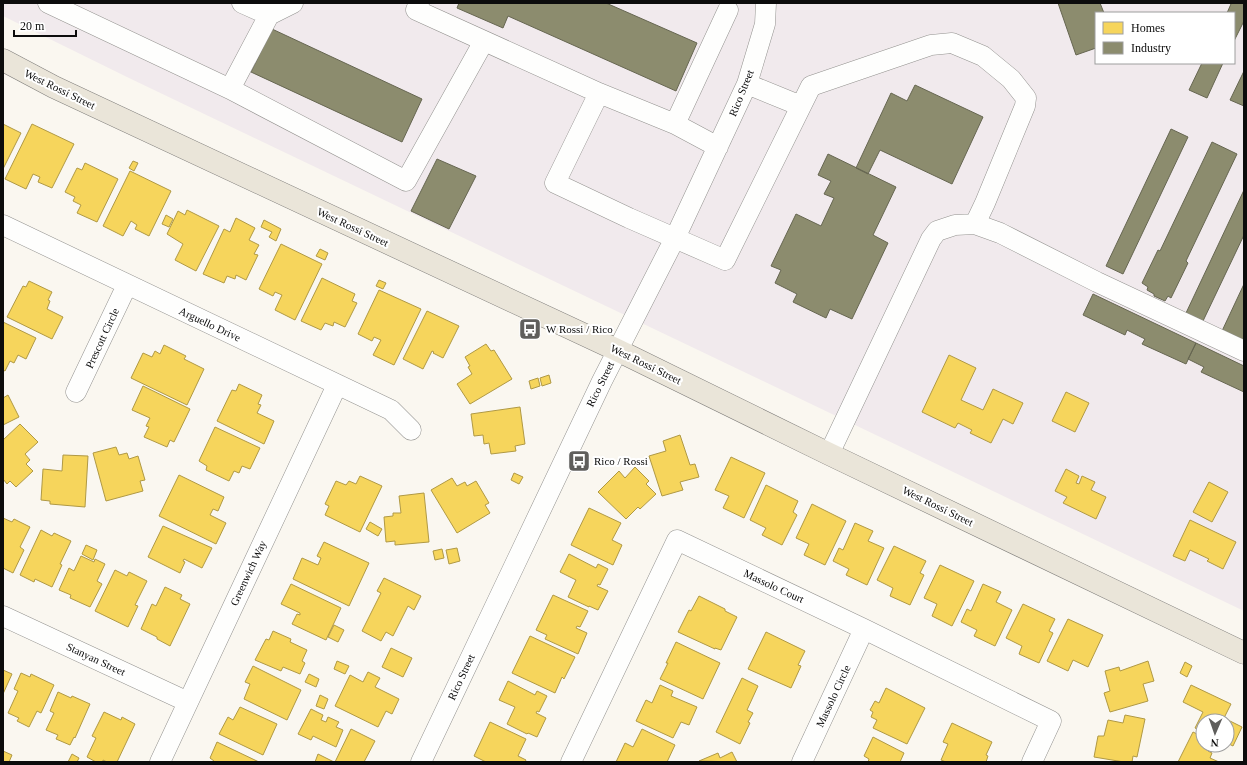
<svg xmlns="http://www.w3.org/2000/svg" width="1247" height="765" font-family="Georgia,serif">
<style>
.industrial{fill:#f1eaed;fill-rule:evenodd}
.homes{fill:#f6d55c;stroke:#b09944}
.industry{fill:#8c8c6e;stroke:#666651}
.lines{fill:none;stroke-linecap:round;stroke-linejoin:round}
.minor-casing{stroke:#93928f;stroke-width:21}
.major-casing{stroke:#807f7c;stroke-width:23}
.minor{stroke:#fefefd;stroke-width:20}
.major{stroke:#eae5d9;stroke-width:22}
.labels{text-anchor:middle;stroke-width:4;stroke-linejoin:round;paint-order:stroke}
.street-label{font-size:11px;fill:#0c0c0c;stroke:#fff}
.poi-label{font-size:11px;fill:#0c0c0c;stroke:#fff;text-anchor:start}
</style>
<rect width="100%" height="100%" fill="#faf7f0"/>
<path class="industrial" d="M3 3H1244V611L129 78 3 16ZM1096 13H1234V63H1096Z"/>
<path class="homes" d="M3 124 21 133 3 169Z
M32 124 74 144 52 188 38 182 40 177 33 174 26 189 5 179Z
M133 161 138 163 134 171 129 168Z
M85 163 118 179 97 222 77 213 81 205 73 201 75 197 65 192 77 168 82 170Z
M130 171 171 191 149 236 135 229 137 225 131 221 123 236 103 226Z
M187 210 219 226 196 271 175 260 183 244 167 234 178 211 185 215Z
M166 215 173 219 169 227 162 224Z
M236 218 255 228 249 240 259 245 254 254 258 255 246 280 236 275 235 279 227 276 224 283 203 274 224 229 230 232Z
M264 220 281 229 276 241 269 237 272 232 261 227Z
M281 244 322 264 295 320 275 310 282 295 275 292 273 296 259 289Z
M320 249 328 253 325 260 316 256Z
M322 278 355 294 352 301 357 303 345 327 334 322 333 326 325 323 321 330 301 321Z
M379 280 386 283 383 289 376 286Z
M29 281 52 292 48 300 50 301 47 309 63 317 52 339 7 317 23 286 26 287Z
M379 290 421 309 394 365 373 355 381 340 374 337 372 341 358 334Z
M427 311 459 326 443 358 433 353 434 352 432 351 423 369 403 359Z
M3 322 36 338 26 359 18 355 14 363 10 361 5 371 3 370Z
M486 344 491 351 494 350 512 379 470 404 457 384 472 374 468 367 470 366 465 357Z
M164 345 186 356 184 359 204 369 187 405 131 378 143 353 152 357 155 351 160 354Z
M949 355 976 368 961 400 983 410 993 389 1023 403 1013 424 1003 419 991 443 970 433 972 430 958 423 955 428 922 412Z
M549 375 551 383 542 386 540 378Z
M538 378 540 386 531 389 529 381Z
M239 384 262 395 258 404 261 405 257 413 274 421 264 444 217 421 232 390 236 391Z
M143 386 190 409 174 442 170 440 167 447 144 437 149 427 146 426 150 418 132 410Z
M1066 392 1089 403 1075 432 1052 421Z
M8 395 19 417 3 425V398Z
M520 407 525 444 515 446 516 451 491 454 489 443 484 444 483 435 474 436 471 414Z
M20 424 38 442 25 454 30 460 26 464 33 471 16 487 10 481 7 484 3 479V440Z
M215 427 260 448 250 469 242 466 239 473 234 471 229 481 206 470 207 466 199 461Z
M680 435 690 465 695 464 699 477 680 482 683 490 662 496 649 456 666 451 663 441Z
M116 447 119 455 127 453 129 459 138 456 145 480 140 481 143 491 106 501 93 453Z
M63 455 88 456 85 507 50 504V501L41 500 43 469 62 471Z
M731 457 765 473 744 518 723 508 729 496 715 490Z
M635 467 649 481 646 484 656 494 640 509 638 507 626 519 598 492 619 471 625 478Z
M1066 469 1079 476 1076 483 1079 484 1082 476 1095 482 1091 490 1106 497 1096 519 1063 503 1067 497 1055 491Z
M514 473 523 477 519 484 511 480Z
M179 475 224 497 218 511 213 509 210 515 226 523 216 544 159 516Z
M360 476 382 486 360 532 325 515 329 506 325 504 336 481 346 485 349 481 356 484Z
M452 478 457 486 465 482 467 486 476 481 489 503 485 505 490 513 457 533 431 490Z
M1209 482 1228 492 1212 522 1193 512Z
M766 485 798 501 793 512 797 515 782 545 762 535 766 528 750 520Z
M424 493 429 542 395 545V541L386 542 384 517 393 516V513H401L399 496Z
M812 504 846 521 825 565 804 555 809 544 796 538Z
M589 508 621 523 612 540 622 545 613 565 571 545Z
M3 518 12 522 14 519 30 527 20 547 24 550 13 573 3 568Z
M1190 520 1236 542 1223 569 1207 561 1209 559 1190 550 1185 561 1173 556Z
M370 522 382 529 378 536 366 529Z
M855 523 873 531 868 541 884 548 867 585 846 575 849 569 833 561 839 548 843 550Z
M163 526 212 548 202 568 184 559 183 561 185 562 180 573 148 557Z
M41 530 52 536 54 533 71 541 60 564 62 565 52 587 35 579 34 582 20 575Z
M324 542 369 563 349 606 293 579 302 558 318 565 321 558 317 556Z
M86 545 97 550 93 560 82 554Z
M894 546 926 561 920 573 924 575 910 605 890 596 893 588 877 580Z
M457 548 460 561 449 564 446 550Z
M442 549 444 558 435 560 433 551Z
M569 554 596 568 598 564 608 569 600 585 598 584 597 586 608 591 598 610 589 606V607L568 597 576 580 560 572Z
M81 556 94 562 95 559 105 564 97 581 102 584 90 607 70 598 71 595 59 590 69 568 74 571Z
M940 565 974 581 952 626 932 616 937 604 924 598Z
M115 570 127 576 129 572 147 581 135 605 138 606 128 627 95 611Z
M384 578 421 596 414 610 408 606 393 636 386 632 381 641 362 631 381 593 377 591Z
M291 584 341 608 326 640 292 624 297 614 300 615V613L281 604Z
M983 584 1001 592 996 602 1012 610 995 646 974 636 977 630 961 622 967 609 971 611Z
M165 587 182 595 180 599 190 604 170 646 157 639V637L141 629 152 604 156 606Z
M553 595 588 611 580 627 577 626 576 628 587 633 578 654 545 639 547 635 536 630Z
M699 596 725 609V611L737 617 721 650 715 648V649L678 632 689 610 691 611Z
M1023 604 1055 619 1049 631 1053 633 1039 663 1019 654 1022 646 1006 638Z
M1068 619 1103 635 1088 667 1073 660 1068 671 1047 661Z
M334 625 344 630 338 642 328 637Z
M273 631 291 639 290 642 307 650 302 661 305 663 300 674 283 667 281 671 255 660 266 639 269 640Z
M766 632 805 651 798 665 801 666 791 688 748 669Z
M530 636 575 657 564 679 562 677 555 693 512 673Z
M676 642 720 663 703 699 660 679 668 663H666Z
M391 648 412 658 403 677 382 667Z
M337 661 349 666 345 674 334 669Z
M1148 661 1154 681 1143 684 1148 701 1110 712 1104 693 1110 691 1105 671 1119 667 1120 671Z
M1185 662 1192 666 1187 677 1180 673Z
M253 666 301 690 287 720 244 699 250 684 245 682Z
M3 670 12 674 3 694Z
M368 672 380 678 375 687 399 699 392 714 386 711 378 727 335 706 350 675 363 682Z
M21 673 30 677 31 674 54 685 41 713 37 711 29 727 17 721 19 718 8 713 18 691 14 689Z
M309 674 319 679 316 687 305 682Z
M742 678 758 686 747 710 753 713 748 722 750 723 740 744 716 732Z
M508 681 535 695 537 691 547 696 539 712 537 711 536 713 546 718 537 737 528 733 527 734 507 724 515 707 499 700Z
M660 685 673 691 671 696 697 707 689 725 681 722 673 738 636 721 646 700 652 703Z
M1191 685 1231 704 1224 718 1242 727 1233 746 1227 743V721H1203V732L1195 728 1203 712 1183 702Z
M886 688 925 708 907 744 873 728 877 720 871 717 873 712 870 710 875 701 879 703Z
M58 692 71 698 72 696 90 704 75 738 74 737 70 745 56 739 58 735 46 730 54 713 50 711Z
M320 695 328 699 324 709 316 706Z
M240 707 277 724 263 755 219 734 228 717 233 720Z
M311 709 323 715 321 720 326 722 328 717 339 722 336 727 343 730 336 747 313 736 311 740 298 734Z
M104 712 121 720 122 717 135 724 117 762H107L103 760V762H96L87 757 96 738 92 736Z
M1125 715 1145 719 1137 757 1133 756 1132 762H1124L1094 757 1098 736H1104L1108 720 1123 723Z
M490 722 526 739 518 756 526 760 525 762H486L474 756Z
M952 723 992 742 986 755 988 756 986 762H946L941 760 948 744 943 742Z
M351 729 375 741 364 762H335Z
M642 729 675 745 667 762H616L625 743 633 747Z
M1193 732 1203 737V745H1211L1208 751 1212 753 1210 758 1219 762H1178Z
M873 737 904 753 900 762H868L869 759 864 756Z
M217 742 259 762H214V761L210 758Z
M3 751 12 755 9 762H3Z
M732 752 737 762 699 761 718 753 720 758Z
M72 754 79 758 77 762H68Z
M318 754 334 762H315Z"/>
<path class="industry" d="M459 3H606L697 43 676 91 508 16 503 28 457 8Z
M1058 3H1100L1104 13H1096V48L1076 55Z
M1228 3H1244V21L1234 41V13H1227L1231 4Z
M272 29 422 99 402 142 251 72Z
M1202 63H1223L1207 98 1189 90Z
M1244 71V106L1230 100Z
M915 85 983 117 952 184 880 150 868 174 856 168 891 93 907 101Z
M1171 129 1188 137 1123 274 1106 266Z
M1212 142 1237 154 1186 261 1188 263 1171 298 1168 296 1165 301 1154 296V294L1147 290 1148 287 1142 283 1158 250 1160 251Z
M828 154 896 187 873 235 888 243 852 319 830 309 826 318 793 302 797 294 775 283 781 270 771 266 796 214 821 226 834 198 824 194 831 181 818 175Z
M437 159 476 176 449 229 411 211Z
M1244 190V235L1203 321 1186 313Z
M1244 284V341L1222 331Z
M1093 294 1196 343 1186 364 1142 344 1145 339 1127 330 1125 335 1083 315Z
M1196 343 1244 366V392L1201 372 1204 367 1188 359Z"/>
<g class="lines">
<g class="minor-casing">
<path id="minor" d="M48 3 230 89 406 181 484 41
M242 3 269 15 293 3
M419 3 416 10 599 93
M747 84 801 106
M230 89 269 15
M675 124 728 10
M718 147 675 124 599 93 555 183 629 218 725 260 811 86 931 45 952 43 983 56 1011 79 1026 98 1025 106 985 203 975 224
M3 225 391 410 411 430
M76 392 127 285
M829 454 931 239 937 231 955 225 975 224 1000 233 1097 282 1244 351
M3 616 188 702
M160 762 337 385
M421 762 602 381 675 238 747 84 765 24 766 3
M571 762 677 540 864 629 1051 721 1032 762
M802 762 864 629"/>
</g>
<g class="major-casing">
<path id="major" d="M3 60 54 87 617 350 829 454 1244 653"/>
</g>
<use href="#minor" class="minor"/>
<use href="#major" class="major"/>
</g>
<defs>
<g id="bus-square" transform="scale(1.15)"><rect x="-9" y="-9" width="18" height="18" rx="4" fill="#5f5e5c" stroke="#fff"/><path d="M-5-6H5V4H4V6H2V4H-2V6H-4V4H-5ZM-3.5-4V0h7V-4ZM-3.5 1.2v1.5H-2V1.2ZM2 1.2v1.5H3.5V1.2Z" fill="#fff"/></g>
</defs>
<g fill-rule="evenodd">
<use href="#bus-square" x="530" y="329"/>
<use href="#bus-square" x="579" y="461"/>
</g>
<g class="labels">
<g class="street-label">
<text transform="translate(60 89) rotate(26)" y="4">West Rossi Street</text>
<text transform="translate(741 93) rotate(-68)" y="4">Rico Street</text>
<text transform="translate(353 227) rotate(25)" y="4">West Rossi Street</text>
<text transform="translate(210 324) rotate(25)" y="4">Arguello Drive</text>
<text transform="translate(102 338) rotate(-65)" y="4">Prescott Circle</text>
<text transform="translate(646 364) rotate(26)" y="4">West Rossi Street</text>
<text transform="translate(600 384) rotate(-64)" y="4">Rico Street</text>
<text transform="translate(938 506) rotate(26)" y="4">West Rossi Street</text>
<text transform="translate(248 573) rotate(-65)" y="4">Greenwich Way</text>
<text transform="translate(774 586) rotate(25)" y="4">Massolo Court</text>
<text transform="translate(96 659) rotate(25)" y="4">Stanyan Street</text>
<text transform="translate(461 677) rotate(-65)" y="4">Rico Street</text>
<text transform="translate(833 696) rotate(-65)" y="4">Massolo Circle</text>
</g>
<g class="poi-label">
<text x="546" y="333">W Rossi / Rico</text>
<text x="594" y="465">Rico / Rossi</text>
</g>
</g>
<rect width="1247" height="765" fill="none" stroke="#0c0c0c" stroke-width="8"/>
<rect x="1095" y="12" width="140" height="52" fill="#ffffff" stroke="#9e9e9e"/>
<rect x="1103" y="22" width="20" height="12" fill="#f6d55c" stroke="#9e9e9e"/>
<text x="1131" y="32" font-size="12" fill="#0c0c0c">Homes</text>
<rect x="1103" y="42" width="20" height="12" fill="#8c8c6e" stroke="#9e9e9e"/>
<text x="1131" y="52" font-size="12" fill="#0c0c0c">Industry</text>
<g transform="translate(1215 733) rotate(182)"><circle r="19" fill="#ffffff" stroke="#9e9e9e"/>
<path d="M0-3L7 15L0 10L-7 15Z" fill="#5f5e5c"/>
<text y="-6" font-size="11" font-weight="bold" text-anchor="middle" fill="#0c0c0c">N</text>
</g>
<path d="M14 30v6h62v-6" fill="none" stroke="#0c0c0c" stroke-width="2"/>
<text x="20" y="30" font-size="12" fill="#0c0c0c" stroke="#ffffff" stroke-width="3" paint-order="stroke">20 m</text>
</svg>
